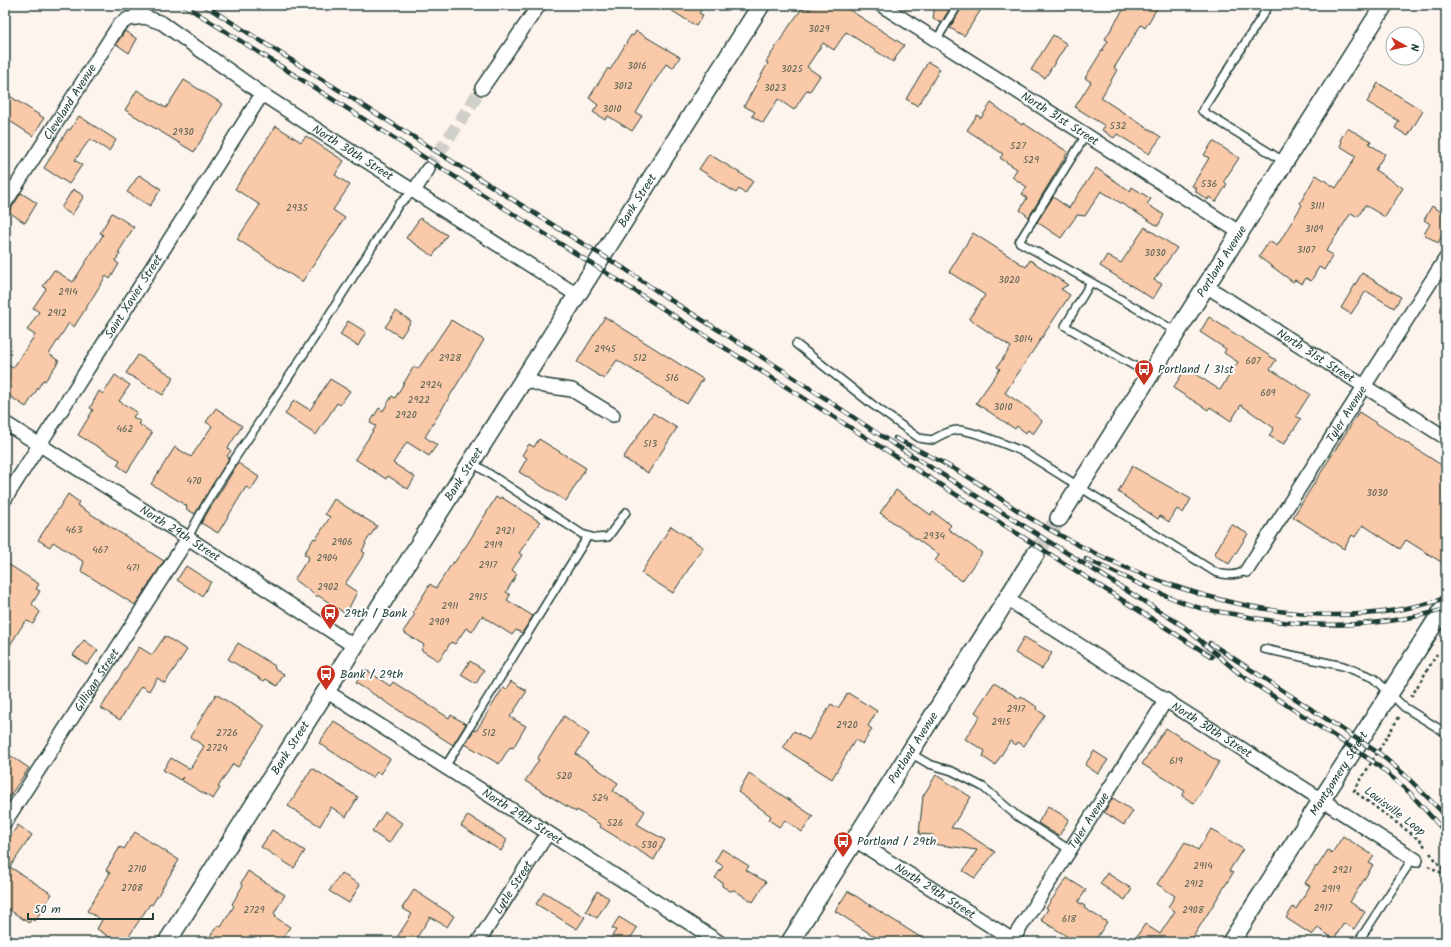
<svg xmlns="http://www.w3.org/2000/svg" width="1451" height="947" font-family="Kalam,sans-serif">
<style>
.building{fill:#f9c9a9;stroke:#1f3d34}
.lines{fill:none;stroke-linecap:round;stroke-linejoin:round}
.minor-tunnel{stroke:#d1cfc9;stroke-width:13;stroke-dasharray:13 6;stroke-linecap:butt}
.tertiary-tunnel{stroke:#d1cfc9;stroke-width:17;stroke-dasharray:17 8;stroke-linecap:butt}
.service-casing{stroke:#1f3d34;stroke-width:10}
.minor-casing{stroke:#1f3d34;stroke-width:16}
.tertiary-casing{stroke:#1f3d34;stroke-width:20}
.path{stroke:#1f3d34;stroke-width:2.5;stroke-dasharray:3 3;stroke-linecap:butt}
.service{stroke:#fff;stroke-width:7}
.minor{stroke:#fff;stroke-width:13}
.tertiary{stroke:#fff;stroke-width:17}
.rail-casing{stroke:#1f3d34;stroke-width:4.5}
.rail{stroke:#fff;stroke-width:3;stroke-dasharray:9;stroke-linecap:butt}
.labels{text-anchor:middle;stroke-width:4;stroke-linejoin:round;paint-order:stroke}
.number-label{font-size:10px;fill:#566051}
.street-label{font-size:12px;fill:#1f3d34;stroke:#fff}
.poi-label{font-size:12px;fill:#1f3d34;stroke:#fff;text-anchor:start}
</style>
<rect width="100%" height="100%" fill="#fef4ee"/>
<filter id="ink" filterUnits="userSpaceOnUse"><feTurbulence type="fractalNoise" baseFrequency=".025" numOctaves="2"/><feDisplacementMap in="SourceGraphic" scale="8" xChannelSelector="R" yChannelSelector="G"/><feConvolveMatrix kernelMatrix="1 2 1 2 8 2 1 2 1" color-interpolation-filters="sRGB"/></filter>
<g filter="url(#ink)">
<path class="building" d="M663 5H705L699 13 703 15 696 26Z
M814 5H842L904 45 893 62 846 32 834 50 823 43 807 67 820 76 810 91 807 90 794 110 778 99 763 123 752 116 755 112 744 106 768 63 766 62 790 25 804 6 810 10Z
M935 5H952L941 23 933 18Z
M963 5H984L964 36 950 28Z
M1126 5H1159L1145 28 1141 25 1114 68 1117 70 1101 98 1161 137 1149 154 1117 134 1114 138 1102 130 1105 126 1075 107 1091 82 1085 78 1108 41 1105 39Z
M125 31 137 39 129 53 116 44Z
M636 31 680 57 673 68 666 64 652 86 636 113 642 116 632 131 608 116 605 120 593 112 598 105 589 98 608 68 610 70 631 35 633 36Z
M1053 35 1067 44 1045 78 1031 70Z
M928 62 940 69 918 106 906 99Z
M184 80 223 104 194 152 125 110 137 90 166 108Z
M1378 83 1423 111 1408 136 1395 128 1399 121 1367 102Z
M5 93 44 118 33 136 5 118Z
M991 103 1022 125 1023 123 1068 152 1029 217 1020 210 1027 198 1022 194 1027 187 1012 177 1017 169 1000 158 1003 154 967 130 977 115 981 118Z
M79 116 116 140 109 151 90 139 75 160 82 165 69 184 44 168 68 129 70 130Z
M276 126 301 142 306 136 344 161 335 175 350 185 333 210 345 218 302 282 237 239 260 205 235 189Z
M1347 128 1371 141 1369 144 1385 154 1375 170 1403 188 1385 217 1365 205 1358 217 1351 213 1326 251 1333 255 1324 270 1319 267 1311 281 1306 278 1302 284 1295 280 1293 282 1259 257 1269 241 1277 246 1302 205 1300 203 1316 175 1336 188 1356 156 1340 146 1342 142 1340 140Z
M1213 141 1239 158 1224 181 1227 184 1216 202 1209 197 1208 200 1196 192V188L1192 186 1209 158 1204 155Z
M709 154 753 181 745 194 739 189 736 193 699 169Z
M1096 168 1130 191 1132 187 1151 199 1147 204 1164 215 1158 226 1101 191 1085 216 1077 215 1061 238 1037 222 1053 197 1069 208Z
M139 175 161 189 150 206 127 192Z
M73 189 84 196 72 215 61 208Z
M21 193 37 203 25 223 9 212Z
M1432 206 1446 215V229L1438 243 1424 234 1430 224 1424 220Z
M112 213 134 227 118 253 120 254 115 261 119 264 110 279 106 276 74 327 69 323 49 354 59 361 45 381 43 380 26 407 5 393V363L13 368 35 335 27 330 39 312 33 308 46 289 43 286 54 270 73 282 103 235 100 233Z
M420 218 447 235 433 256 406 238Z
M1145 227 1177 248 1154 280 1162 284 1153 299 1100 266 1107 255 1121 263Z
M973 233 1026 267 1030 260 1068 285 1061 289 1070 295 1005 393 1029 409 1042 421 1033 434 1028 430 1026 433 1017 426 1015 429 976 403 1000 369 997 367 1011 347 969 319 985 295 949 272Z
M1362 273 1401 297 1394 308 1366 291 1351 314 1341 308Z
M396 311 411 321 401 337 385 327Z
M605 317 703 379 687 404 617 360 604 379 577 362Z
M1209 317 1276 360 1270 369 1310 394 1296 416 1301 419 1284 444 1269 436 1274 428 1241 405 1231 421 1210 407 1208 410 1173 388 1186 368 1220 390 1238 362 1224 353 1226 349 1200 332Z
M451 320 484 340 425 437 437 445 429 456 407 442 393 463 415 477 408 489 388 476 386 479 355 459 376 426 370 423 379 408 383 411 392 396 395 398 414 366 418 369Z
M348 321 366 332 358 346 340 335Z
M138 355 174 377 163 395 126 373Z
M115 375 130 385 119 401 137 412 133 417 141 422 139 424 152 433 127 472 117 465 120 460 78 435 93 410 90 408 99 391 103 394Z
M330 379 350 391 340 405 337 403 316 435 285 414 294 400 310 410Z
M216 408 242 426 228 448 231 451 227 456 229 458 195 514 186 509 187 506 151 484 175 447 191 457 212 426 206 422Z
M1359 412 1446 468V565L1406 540 1400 549 1363 525 1355 537 1352 535 1344 549 1293 517Z
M653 413 677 428 648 473 623 458Z
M539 439 586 468 566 501 519 472 527 458 522 455 529 444 534 447Z
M238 463 259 477 251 490 246 487 218 533 201 523Z
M1132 466 1191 499 1183 513 1177 509 1169 522 1160 516 1158 519 1118 492Z
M896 490 931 515 933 512 951 525 948 529 982 553 962 581 935 561 939 555 880 513Z
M68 494 79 502 77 505 164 561 135 605 81 571 84 562 53 542 50 547 38 540Z
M496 497 499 499 501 497 540 522 519 553 522 555 512 570 517 574 506 592 510 595 507 600 533 616 522 633 516 630 512 635 482 616 472 632 466 628 455 644 451 642 439 661 421 650 424 645 403 632 415 614 413 612 430 584 436 588 453 562 454 563 468 543Z
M334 499 377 526 365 543 366 544 362 551 365 553 345 584 357 592 346 614 319 596H315L309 590 294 580 309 557 304 554 314 538 316 539 330 517 325 514Z
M1231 524 1248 534 1229 564 1214 555Z
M671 526 703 547 673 593 641 573Z
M5 562 39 584 36 589 40 591 32 604 40 612 33 624 27 621 24 623 5 653Z
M186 566 211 582 202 596 177 580Z
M165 636 187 650 165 683 157 678 149 691 141 686 120 720 101 708 139 647 152 655Z
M1024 637 1052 653 1042 669 1015 653Z
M84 640 98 650 87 665 73 655Z
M238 643 275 666 274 668 284 674 277 686 266 679 264 681 228 659Z
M470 661 484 670 476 684 461 675Z
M365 669 390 686 393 682 449 718 451 715 466 724 453 745 356 683Z
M511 681 527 691 510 717 526 726 513 748 510 747 499 764 465 744 474 730 476 731 503 688 506 689Z
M994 683 1020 699 1021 696 1037 707 1036 709 1045 715 1024 746 1018 742 1016 745 1010 741 995 765 983 757 985 751 965 739 980 716 975 712Z
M848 693 877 711 868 726 872 729 863 744 855 740 832 779 783 748 794 731 809 740 831 704 838 708Z
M216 694 265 726 238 767 233 764 218 787 220 788 213 799 181 780 183 777 180 780 163 770 171 758 190 769 204 746 190 737Z
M564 716 589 734 576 754 618 783 613 791 645 811 637 824 665 840 654 860 600 827 601 825 577 810 576 812 525 781 539 760 537 759Z
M334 721 390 759 380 774 377 772 372 778 319 743Z
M1166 728 1219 762 1194 803 1182 796 1185 791 1142 764Z
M1094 751 1108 760 1098 774 1085 765Z
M5 752 29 768 5 803Z
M312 768 358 797 346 817 331 807 320 826 288 806Z
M749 773 813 816 802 832 785 820 779 827 769 820 771 816 738 792Z
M936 775 971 797 951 828 960 829 995 852 975 878 963 871 977 850 932 844 933 835 919 834 923 796Z
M1113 798 1133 811 1124 825 1104 812Z
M1048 806 1069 819 1059 836 1038 823Z
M385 812 402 823 389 843 372 832Z
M468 815 507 840 501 851 461 826Z
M18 825 32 835 10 867 52 894 35 921 31 919 29 923 5 907V845Z
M1211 829 1243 849 1229 871 1233 873 1190 942H1133L1145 924 1160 934 1175 911 1168 907 1175 896 1157 884 1185 842 1198 850Z
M272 830 305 851 294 868 261 847Z
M135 832 179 860 152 905 150 904 125 942H117L97 929 102 920 87 911 110 873 106 870 120 847 124 849Z
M1343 836 1374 856 1369 863 1373 865 1350 902 1365 912 1354 929 1344 923 1334 939 1318 928 1312 935 1286 918 1293 907 1296 909 1310 886 1305 883 1316 866 1317 867 1328 850 1332 853Z
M722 849 749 866 746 870 766 882 753 902 734 890 730 891 722 886V882L715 878 723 866 715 861Z
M248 871 285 895 274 913 276 915 275 917 290 927 280 942H219L210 936 218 925 221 927 234 906 232 904 243 885 241 883Z
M341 873 360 885 349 903 329 891Z
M1107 873 1132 889 1125 900 1100 884Z
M1067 878 1086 890 1078 902 1085 906 1084 908 1107 922 1094 942H1076L1041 920 1048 909 1046 908Z
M414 890 454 916 447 927 430 917 414 942H394L412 914 402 908Z
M597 891 609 898 597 918 586 911Z
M848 891 876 909 928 942H883L835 911Z
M544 892 585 917 577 929 536 904Z
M619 917 637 928 628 942H608L616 930 612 928Z"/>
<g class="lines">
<path class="minor-tunnel" d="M428 169 482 88"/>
<path class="tertiary-tunnel" d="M1036 553 1059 518"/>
<g class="service-casing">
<path id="service" d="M1269 5 1202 111 1285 162
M937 39 958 5
M1086 135 1019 242 1091 282
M796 344 873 405 919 438 932 440C940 436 948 430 958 430 973 430 1009 446 1024 452L1215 572C1227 576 1236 576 1247 570
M1150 375 1065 326 1091 282 1177 332
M471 462 582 534 595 538 608 537 626 512
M188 538C211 490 244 446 273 401 316 336 358 270 399 204L414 191
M1264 649 1343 666 1374 678 1404 707 1446 733
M910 753 929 764 952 771 983 787 1017 816 1070 850
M445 767 588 536
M1358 942 1413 858"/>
</g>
<g class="minor-casing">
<g id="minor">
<path id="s1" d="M133 5 139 9 145 17 162 23 262 94 319 131 577 295"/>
<path id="s2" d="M881 5 1239 232"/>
<path d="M482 88 539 5"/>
<path d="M414 191 428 169"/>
<path id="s3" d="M5 203 119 25 128 19 145 17"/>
<path id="s4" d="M1206 286 1446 438"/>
<path d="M523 379 544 386 572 390 613 415"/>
<path id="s5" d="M5 423 188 538 354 646"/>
<path id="s6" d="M5 499 262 94"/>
<path id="s7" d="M1247 570 1446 258"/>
<path id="s8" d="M1007 599 1416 860"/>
<path id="s9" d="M326 691 719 942"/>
<path id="s10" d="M5 822 188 538"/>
<path id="s11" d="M855 840 1016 942"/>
<path id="s12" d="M478 942 548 833"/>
<path id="s13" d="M1011 942 1166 700"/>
</g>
</g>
<g class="tertiary-casing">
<g id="tertiary">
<path id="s14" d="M1059 518 1384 5"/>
<path id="s15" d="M167 942 761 5"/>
<path id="s16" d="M790 942 1036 553"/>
<path id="s17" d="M1231 942 1446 605"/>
</g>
</g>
<path class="path" d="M1411 697 1437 654
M1399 717 1354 791 1421 841 1426 848
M1430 853 1446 873
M1428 866 1446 875"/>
<use href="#service" class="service"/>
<use href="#minor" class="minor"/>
<use href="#tertiary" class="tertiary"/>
<g class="rail-casing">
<path id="rail" d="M184 5 1212 657
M204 5 580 242 625 269 664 296 784 371 889 441 1183 626 1241 675 1375 763 1409 792 1446 833
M895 438C922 452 949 465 975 481 992 492 1008 505 1025 515 1146 589 1305 644 1446 598
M1086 559C1123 576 1161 596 1200 608 1211 611 1222 612 1233 614 1304 629 1376 629 1446 609
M1210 643 1380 754 1405 775 1446 816"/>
</g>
<use href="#rail" class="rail"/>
</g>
</g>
<defs>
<g id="bus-pin" transform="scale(1)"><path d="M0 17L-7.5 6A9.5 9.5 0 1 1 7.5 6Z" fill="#c8321e" stroke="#fff"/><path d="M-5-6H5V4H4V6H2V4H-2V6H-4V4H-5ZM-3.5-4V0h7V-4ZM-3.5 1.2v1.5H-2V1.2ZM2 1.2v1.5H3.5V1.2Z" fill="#fff"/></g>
</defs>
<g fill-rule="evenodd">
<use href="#bus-pin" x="1144" y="369"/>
<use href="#bus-pin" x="330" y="613"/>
<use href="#bus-pin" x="326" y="674"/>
<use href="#bus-pin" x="843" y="841"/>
</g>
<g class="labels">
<g class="number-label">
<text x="819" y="32">3029</text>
<text x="637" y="69">3016</text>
<text x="792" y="72">3025</text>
<text x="623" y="89">3012</text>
<text x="775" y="91">3023</text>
<text x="612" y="112">3010</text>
<text x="1118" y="129">532</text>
<text x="183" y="135">2930</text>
<text x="1018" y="149">527</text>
<text x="1031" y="163">529</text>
<text x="1209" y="187">536</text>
<text x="1317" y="209">3111</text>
<text x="297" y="211">2935</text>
<text x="1314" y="232">3109</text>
<text x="1306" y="253">3107</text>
<text x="1155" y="256">3030</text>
<text x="1009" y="283">3020</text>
<text x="68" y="295">2914</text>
<text x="57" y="316">2912</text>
<text x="1023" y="342">3014</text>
<text x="605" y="352">2945</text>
<text x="450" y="361">2928</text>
<text x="640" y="361">512</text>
<text x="1253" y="364">607</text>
<text x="672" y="381">516</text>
<text x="431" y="388">2924</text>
<text x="1268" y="396">609</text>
<text x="419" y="403">2922</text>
<text x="1003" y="410">3010</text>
<text x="406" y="418">2920</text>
<text x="125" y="432">462</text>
<text x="650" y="447">513</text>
<text x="194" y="484">470</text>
<text x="1377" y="496">3030</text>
<text x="74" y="533">463</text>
<text x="505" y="534">2921</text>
<text x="934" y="539">2934</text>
<text x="342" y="545">2906</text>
<text x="493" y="548">2919</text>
<text x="100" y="553">467</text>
<text x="327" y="561">2904</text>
<text x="488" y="568">2917</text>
<text x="133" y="571">471</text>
<text x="328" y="590">2902</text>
<text x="478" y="600">2915</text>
<text x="450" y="609">2911</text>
<text x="439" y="625">2909</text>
<text x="1016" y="712">2917</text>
<text x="1001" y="725">2915</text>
<text x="847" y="728">2920</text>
<text x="227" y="736">2726</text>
<text x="489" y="736">512</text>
<text x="217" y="751">2724</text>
<text x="1176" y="764">619</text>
<text x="564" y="779">520</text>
<text x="600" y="801">524</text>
<text x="615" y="826">526</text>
<text x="649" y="848">530</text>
<text x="1203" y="869">2914</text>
<text x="137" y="872">2710</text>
<text x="1342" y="873">2921</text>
<text x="1194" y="887">2912</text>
<text x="132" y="891">2708</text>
<text x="1331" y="892">2919</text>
<text x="1323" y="911">2917</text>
<text x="254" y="913">2729</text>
<text x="1193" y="913">2908</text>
<text x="1069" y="922">618</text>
</g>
<g class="street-label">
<text dy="4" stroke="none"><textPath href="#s3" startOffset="120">Cleveland Avenue</textPath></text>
<text dy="4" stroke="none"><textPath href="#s2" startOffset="212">North 31st Street</textPath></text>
<text dy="4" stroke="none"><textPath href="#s1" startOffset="266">North 30th Street</textPath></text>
<text dy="4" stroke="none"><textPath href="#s15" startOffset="878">Bank Street</textPath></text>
<text dy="4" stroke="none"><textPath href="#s14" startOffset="304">Portland Avenue</textPath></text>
<text dy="4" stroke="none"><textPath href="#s6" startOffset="240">Saint Xavier Street</textPath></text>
<text dy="4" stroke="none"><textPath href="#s4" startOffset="130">North 31st Street</textPath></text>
<text dy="4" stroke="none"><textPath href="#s7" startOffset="185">Tyler Avenue</textPath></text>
<text dy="4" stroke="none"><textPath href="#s15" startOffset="554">Bank Street</textPath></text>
<text dy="4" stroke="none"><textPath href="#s5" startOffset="207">North 29th Street</textPath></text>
<text dy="4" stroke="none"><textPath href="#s10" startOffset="169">Gilligan Street</textPath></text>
<text dy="4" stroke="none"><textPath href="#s8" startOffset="243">North 30th Street</textPath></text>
<text dy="4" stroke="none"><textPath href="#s15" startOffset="230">Bank Street</textPath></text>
<text dy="4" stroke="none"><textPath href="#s16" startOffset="230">Portland Avenue</textPath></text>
<text dy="4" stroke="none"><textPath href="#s17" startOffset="200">Montgomery Street</textPath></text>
<text transform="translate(1395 811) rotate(37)" y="4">Louisville Loop</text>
<text dy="4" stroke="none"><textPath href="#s9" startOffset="233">North 29th Street</textPath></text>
<text dy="4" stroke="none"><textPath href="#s13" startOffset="144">Tyler Avenue</textPath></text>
<text dy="4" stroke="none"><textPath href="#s12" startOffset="65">Lytle Street</textPath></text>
<text dy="4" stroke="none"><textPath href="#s11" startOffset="95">North 29th Street</textPath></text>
</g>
<g class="poi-label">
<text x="1158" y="373">Portland / 31st</text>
<text x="344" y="617">29th / Bank</text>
<text x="340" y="678">Bank / 29th</text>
<text x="857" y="845">Portland / 29th</text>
</g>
</g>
<rect width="1451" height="947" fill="none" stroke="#fff" stroke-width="20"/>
<rect x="10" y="10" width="1431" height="927" fill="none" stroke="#1f3d34" stroke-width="1.5" filter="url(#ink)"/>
<g transform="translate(1405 46) rotate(98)"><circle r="19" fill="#ffffff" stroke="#a5b1ae"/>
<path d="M0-3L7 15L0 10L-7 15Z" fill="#c8321e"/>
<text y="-6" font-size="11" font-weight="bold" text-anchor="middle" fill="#1f3d34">N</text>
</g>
<path d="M28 913v6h125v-6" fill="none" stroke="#1f3d34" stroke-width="2"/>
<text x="34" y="913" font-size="12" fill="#1f3d34" stroke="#ffffff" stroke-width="3" paint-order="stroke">50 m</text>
</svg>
